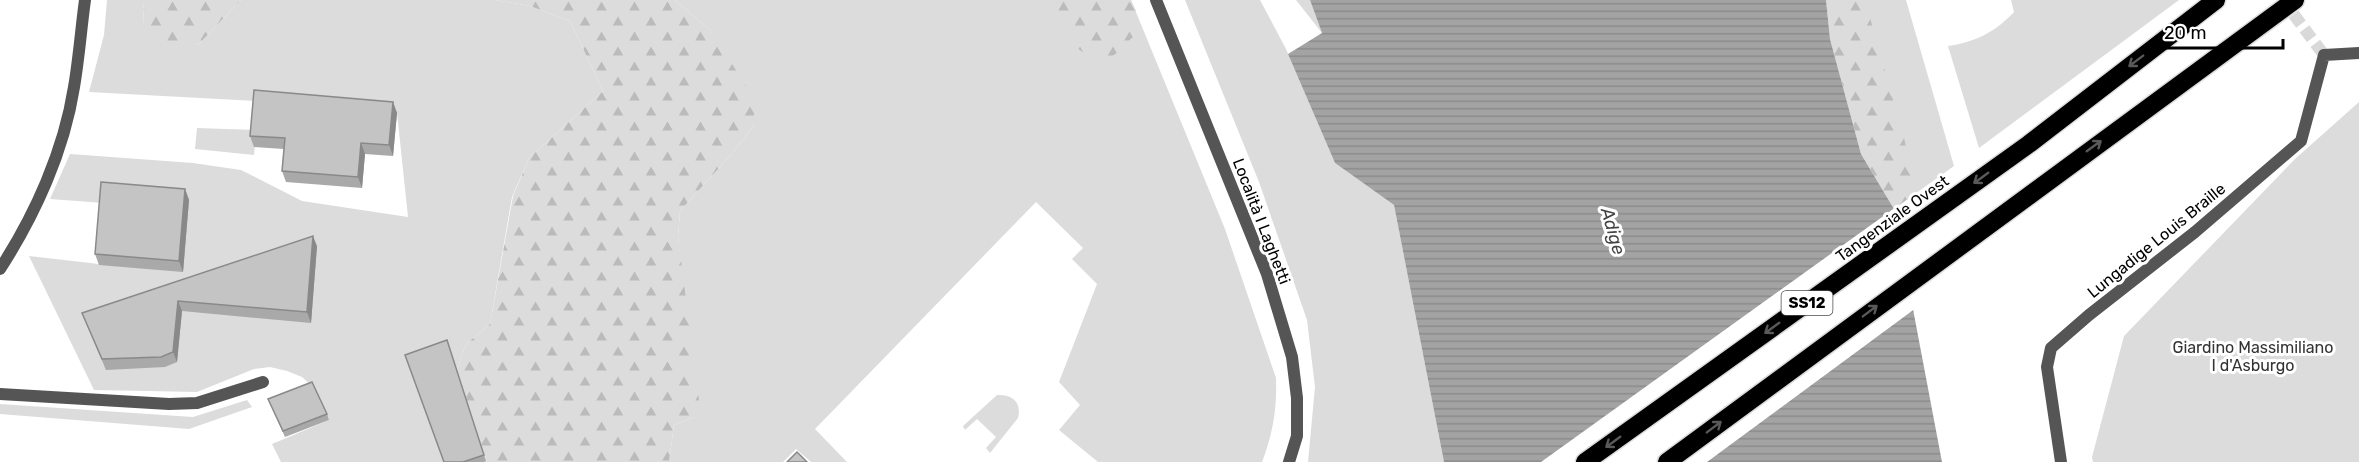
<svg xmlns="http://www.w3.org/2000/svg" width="2359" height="462" font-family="Rubik,sans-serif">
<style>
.green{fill:#dcdcdc}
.forest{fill:url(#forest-firs)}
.water{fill:url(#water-rules)}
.pier{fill:#fff}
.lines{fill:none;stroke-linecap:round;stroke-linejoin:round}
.street-tunnel{stroke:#d9d9d9;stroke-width:12;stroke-dasharray:12 6;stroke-linecap:butt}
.highway-casing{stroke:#dbdbdb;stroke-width:21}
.lane{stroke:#555;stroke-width:12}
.street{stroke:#555;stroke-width:12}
.highway{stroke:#000;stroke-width:18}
.wall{fill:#a9a9a9}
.shaded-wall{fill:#898989}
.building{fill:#c4c4c4;stroke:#898989;stroke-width:1.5}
.oneway{stroke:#595959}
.labels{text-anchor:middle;stroke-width:6;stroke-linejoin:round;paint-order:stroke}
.shield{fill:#fff;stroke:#4c4c4c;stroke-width:1.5}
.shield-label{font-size:15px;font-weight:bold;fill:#000}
.street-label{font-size:16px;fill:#000;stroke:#fff}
.park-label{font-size:16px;fill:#333;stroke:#fff}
.water-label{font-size:18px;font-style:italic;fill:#444;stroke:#fff}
</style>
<defs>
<pattern id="forest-firs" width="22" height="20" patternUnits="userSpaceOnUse" patternTransform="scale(1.5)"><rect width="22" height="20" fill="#dcdcdc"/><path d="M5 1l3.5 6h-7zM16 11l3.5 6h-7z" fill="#bbb"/></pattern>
<pattern id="water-rules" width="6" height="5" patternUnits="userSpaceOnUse" patternTransform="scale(1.5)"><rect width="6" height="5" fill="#a3a3a3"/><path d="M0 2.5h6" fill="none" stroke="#8b8b8b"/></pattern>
</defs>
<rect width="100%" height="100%" fill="#fff"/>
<path class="green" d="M107 0H144L143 26 198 45 241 0H495L530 6 570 21 603 91 529 158 512 197 490 324 466 344 457 369 487 462H281L272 444 329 420 315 389 302 377 287 371 270 367 254 369 197 392 94 390 29 256 99 264 104 203 50 199 70 154 193 163 241 170 302 201 408 217 397 113 258 101 89 92 104 35Z
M675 0H1131L1225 229 1276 378C1277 409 1273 433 1262 462H1098L1059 430 1080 405 1059 382 1097 284 1072 259 1083 248 1036 202 815 429 847 462H811L796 449 783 462H669L674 425 694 417 678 237 680 211 730 156 754 125 710 30Z
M1185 0H1260L1286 49 1335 163 1394 205 1444 462H1308L1315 387 1307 320 1259 182Z
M1296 0H1310L1322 33Z
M1826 0H1906L1954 166 1894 209Z
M2011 0H2179L1979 148 1948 46C1976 42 1995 32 2014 12Z
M2359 102V462H2093L2092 457 2124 336 2295 159Z
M197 128 256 130 254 155 195 149Z
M997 395C1012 394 1022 402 1018 418L990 453 986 448 996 437 977 419 965 430 963 426Z
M247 400 252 407 189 429 0 414V404L193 417Z"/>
<path class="forest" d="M144 0H241L198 45 154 40 143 26Z
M495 0H675L710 30 754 98V125L730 156 680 211 678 237 699 400 694 417 674 425 669 462H487L457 369 466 344 490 324 513 196 529 158 603 91 570 21 530 6Z
M1057 0H1131L1136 11 1135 36C1126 41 1122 50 1114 55 1111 58 1105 57 1101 57 1071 56 1059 26 1057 0Z
M1826 0H1865L1904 138 1916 193 1894 209 1861 154 1830 39Z"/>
<path class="water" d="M1310 0H1826L1830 39 1861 154 1894 209 1942 462H1444L1394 205 1335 163 1288 54 1322 33Z"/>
<path class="pier" d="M1896 207 1916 308 1707 462H1541Z"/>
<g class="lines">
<path class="street-tunnel" d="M2283 0 2324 55"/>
<g class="highway-casing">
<path id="highway" d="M1585 462 2029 144 2216 0
M1667 462 2295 0"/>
</g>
<path class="lane" d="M0 394 169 404 197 403 263 382"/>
<path class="street" d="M1156 0 1267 274 1292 357 1297 398V436L1289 462
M0 269C35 215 64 151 74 87 79 58 81 29 85 0
M2061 462 2047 367 2051 348 2089 315 2195 232 2301 141 2324 55 2359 53"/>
<use href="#highway" class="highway"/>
</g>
<path class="wall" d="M393 102 397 113 393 156 365 154 362 188 286 182 282 171 284 149 254 147 250 136Z
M185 189 189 200 183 272 99 265 95 254Z
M317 246 311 323 182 311 177 362 165 367 106 370 82 313Z
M447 340 486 461 484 462H444Z
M268 399 327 414 329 420 285 437Z"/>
<path class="shaded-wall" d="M393 102 397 113 393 156 389 145Z
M361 143 365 154 362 188 358 177Z
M185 189 189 200 183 272 179 261Z
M313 236 317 246 311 323 307 312Z
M178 301 182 311 177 362 173 352Z"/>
<path class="building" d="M254 90 393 102 389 145 361 143 358 177 282 171 285 138 250 136Z
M101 182 185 189 179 261 95 254Z
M313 236 307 312 178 301 173 352 161 357 102 359 82 313Z
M447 340 484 455 463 462H444L405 355Z
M312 382 327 414 283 431 268 399Z
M797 452 807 462H787Z"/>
<defs><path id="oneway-shaft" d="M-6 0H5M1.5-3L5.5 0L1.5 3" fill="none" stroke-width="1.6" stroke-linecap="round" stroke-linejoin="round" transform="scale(1.5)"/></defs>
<g class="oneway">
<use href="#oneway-shaft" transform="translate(2136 61) rotate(143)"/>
<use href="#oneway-shaft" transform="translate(2094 146) rotate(-36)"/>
<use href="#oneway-shaft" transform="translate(1981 178) rotate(144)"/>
<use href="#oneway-shaft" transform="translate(1870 311) rotate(-37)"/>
<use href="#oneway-shaft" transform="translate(1772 328) rotate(144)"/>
<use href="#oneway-shaft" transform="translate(1714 427) rotate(-37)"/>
<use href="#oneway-shaft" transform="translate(1613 442) rotate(144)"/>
</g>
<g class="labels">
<rect class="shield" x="1781.5" y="291" width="51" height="24" rx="4.5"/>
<g class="shield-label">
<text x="1807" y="308">SS12</text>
</g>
<g class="street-label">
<text transform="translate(1892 218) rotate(-36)" y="6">Tangenziale Ovest</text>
<text transform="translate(1262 221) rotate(69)" y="6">Località I Laghetti</text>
<text transform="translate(2156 240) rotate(-39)" y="6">Lungadige Louis Braille</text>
</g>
<g class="park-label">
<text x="2253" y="353">Giardino Massimiliano<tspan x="2253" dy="18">I d'Asburgo</tspan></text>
</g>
<g class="water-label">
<text transform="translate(1613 231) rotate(74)" y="6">Adige</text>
</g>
</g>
<path d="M2155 39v9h128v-9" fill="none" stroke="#000000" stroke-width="3"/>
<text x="2164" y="39" font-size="18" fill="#000000" stroke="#ffffff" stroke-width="4.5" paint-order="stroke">20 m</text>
</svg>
